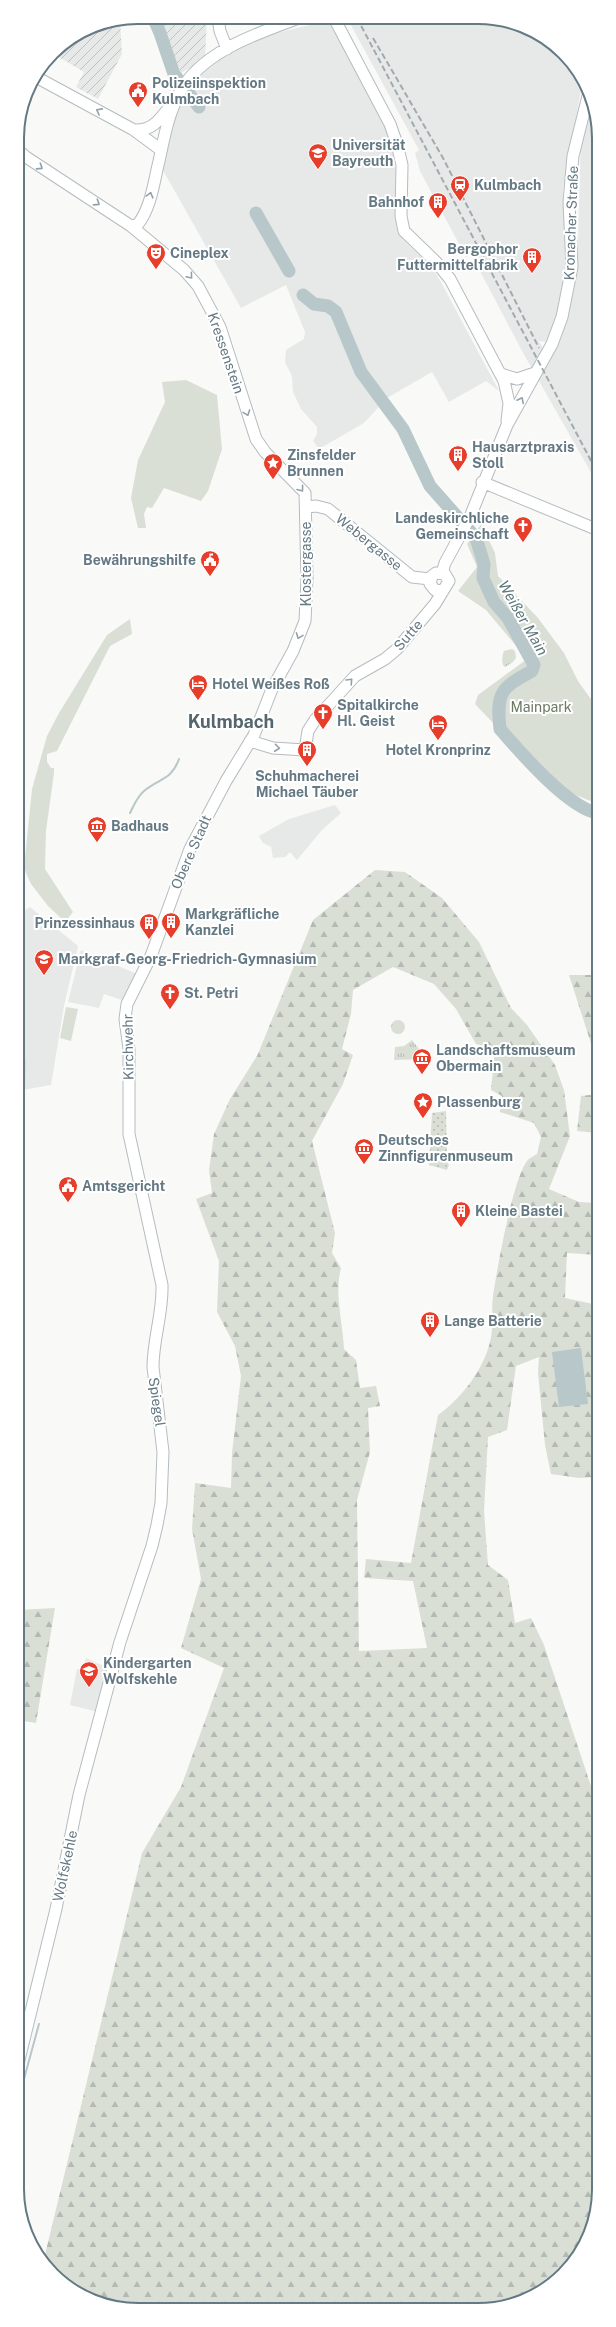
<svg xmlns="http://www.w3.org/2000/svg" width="616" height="2327" font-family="'Public Sans',sans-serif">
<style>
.built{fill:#e7e9e8}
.industrial{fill:url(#industrial-furrows)}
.grass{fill:url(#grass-tufts)}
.forest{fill:url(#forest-firs);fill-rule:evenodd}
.park{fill:#dadfd6}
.garden{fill:url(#garden-dots)}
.water{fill:#b8c7c9}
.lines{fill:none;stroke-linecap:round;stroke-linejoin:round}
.stream{stroke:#b8c7c9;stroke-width:2}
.river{stroke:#b8c7c9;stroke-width:13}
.secondary-casing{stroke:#b5bcc0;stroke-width:13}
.secondary{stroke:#fff;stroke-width:11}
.rail{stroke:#a1abaf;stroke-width:2;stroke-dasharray:6 3;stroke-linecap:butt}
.oneway{stroke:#92a1a8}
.labels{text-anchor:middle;stroke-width:4;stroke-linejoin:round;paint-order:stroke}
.poi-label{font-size:14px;font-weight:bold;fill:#647983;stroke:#fff;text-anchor:start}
.street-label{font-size:14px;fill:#647983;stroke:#fff}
.park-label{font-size:14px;fill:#6a7a63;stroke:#fff}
.water-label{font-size:15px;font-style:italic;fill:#5f787c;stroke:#fff}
.district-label{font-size:18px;font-weight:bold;fill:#56666d;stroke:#fff}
.rim{fill:none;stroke:#647983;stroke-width:2}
</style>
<defs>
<pattern id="industrial-furrows" width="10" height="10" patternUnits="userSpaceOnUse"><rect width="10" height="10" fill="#e7e9e8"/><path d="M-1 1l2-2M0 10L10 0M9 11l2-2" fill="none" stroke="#bfc2c1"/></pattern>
<pattern id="grass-tufts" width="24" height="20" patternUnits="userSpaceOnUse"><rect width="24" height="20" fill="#dadfd6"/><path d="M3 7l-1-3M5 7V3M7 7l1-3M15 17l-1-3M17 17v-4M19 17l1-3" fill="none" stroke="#b4bab3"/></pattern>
<pattern id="forest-firs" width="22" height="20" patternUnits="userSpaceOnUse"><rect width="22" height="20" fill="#dadfd6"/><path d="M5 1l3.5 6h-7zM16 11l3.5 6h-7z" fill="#b4bab3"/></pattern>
<pattern id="garden-dots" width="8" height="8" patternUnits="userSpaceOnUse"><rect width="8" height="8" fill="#dadfd6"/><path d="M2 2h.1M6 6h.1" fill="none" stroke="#b4bab3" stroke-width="1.8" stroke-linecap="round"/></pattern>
</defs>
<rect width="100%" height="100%" fill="#f9f9f7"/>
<path class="built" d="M347 18 502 19 539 33 569 58 583 79 563 189 568 262 562 307 548 342 539 341 548 358 568 318 577 274 581 134 592 101 598 122V485L522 351 471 254 466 257 420 171 415 153 419 150Z
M332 20 382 118 392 148 399 195 395 218 397 229 404 241 431 266 441 282 499 391 486 381 449 402 432 372 387 398 364 423 319 449 313 441 317 434V427L301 409 293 392 292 376 285 362 286 350 304 339 305 332 286 285 241 308 161 167 180 100 192 82 221 59 259 37Z
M335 805 341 813 322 830 297 860 290 852 285 857 273 858 271 847 263 843 259 836 289 819Z
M30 907 78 946 64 1006 51 1085 18 1091V915Z
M81 950 137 974 125 1001 104 994 99 1008 68 1002Z
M86 1658 108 1668 98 1712 70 1705 77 1669 82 1670Z"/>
<path class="industrial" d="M159 17H207L205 59 181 73Z
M120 20 122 54 98 99 76 87 84 72 52 53 92 26Z"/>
<path class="grass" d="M512 649 515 651 516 658 513 662 505 667C501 665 502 655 504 651Z
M391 1027a7 7 0 1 1 14 0a7 7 0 1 1-14 0Z
M412 1040 427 1059 394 1060 395 1047 404 1046Z"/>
<path class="forest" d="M375 870 405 872 442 898 479 942 511 1008 527 1025 555 1065 564 1090 570 1136 549 1189 579 1202 598 1203V1255L567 1253 565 1298 598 1305V1477L579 1478 551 1474 545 1445 538 1373 539 1357 516 1366 507 1430 488 1437 484 1511 488 1565 508 1580 515 1623 531 1618 544 1645 599 1810V2197L593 2220 585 2227 588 2238 569 2269 538 2294 494 2309 114 2308C88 2298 59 2287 43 2263L142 1853 181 1787 224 1668 181 1648 201 1579 192 1529 195 1483 231 1488 232 1453 241 1376 235 1346 217 1312 219 1261 196 1199 212 1193 209 1170 214 1134 230 1099 257 1056 313 920ZM393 967 434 984 456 1009 476 1044 495 1049 491 1090 502 1096 500 1112 534 1123 541 1137 537 1154C534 1156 529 1158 527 1161 513 1179 497 1269 493 1296 491 1311 494 1327 490 1342 483 1370 462 1398 438 1415L411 1563 366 1559 364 1578 413 1581 427 1648 359 1651 357 1500 370 1452 368 1408 380 1406 376 1386 360 1388 356 1360 344 1349C343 1323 334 1293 341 1268L332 1253 335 1233 312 1141 343 1084 353 1055 342 1049 351 1014 353 990Z
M569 975H598V1065Z
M598 1094V1133L577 1131 581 1096Z
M55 1608 36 1723 18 1720V1610Z"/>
<path class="park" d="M186 380 217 395 222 449 208 491 201 501 164 488 152 508 147 507 144 514 146 528H138L131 498 138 460 165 402 162 382Z
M481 524 495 553 498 576 538 618 564 653 578 681 598 709V752L596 758 593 802C584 798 574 795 567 791 532 767 504 734 475 704L478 695 527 659 486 610 458 591 477 567 467 544Z
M130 619 132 634 110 646 57 751 47 754V762L51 768H54V773L46 831 45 869 73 912 65 922 48 906 31 884 24 868 32 789 47 736 59 713 107 635Z
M66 1007 78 1009 71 1041 60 1038Z
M18 1059 26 1060 25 1088H18Z"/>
<path class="garden" d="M446 1111 447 1162 449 1165 447 1170 429 1165 432 1113Z"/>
<path class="water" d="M581 1348 588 1404 559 1407 552 1352Z"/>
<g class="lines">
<path class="stream" d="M130 813C134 805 137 797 144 791 159 778 171 781 179 759
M18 2101 39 2024"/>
<path class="river" d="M153 17 160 33 174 74 199 107
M256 213 289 271
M303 295 314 304 328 306 336 312 361 372 403 429 430 486 476 538 484 564 483 578 494 602 508 618 534 665 532 671C501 688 496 692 500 729 519 751 569 809 598 813"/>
<g class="secondary-casing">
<path id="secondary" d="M218 18 220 31 227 49
M334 18 390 124 397 144 402 165 401 216 404 231 436 262 450 279 504 381 509 403 507 421
M36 77 134 130 161 150
M134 130C153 131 160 119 171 105
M17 149 26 157 131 226 184 270 198 286 220 327 256 439 265 452 305 493 307 579 305 621 293 651 272 689 254 735 226 781 190 849 151 956 127 1004 125 1019 129 1049V1134L162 1285C163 1313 153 1339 153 1367L163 1452 161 1503 157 1525 152 1546 120 1642 79 1795 56 1909 18 2064
M131 226 138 224C151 208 154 181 159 161 164 138 168 115 179 94 200 52 258 33 299 18
M501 374 517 379 535 373
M482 482 598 530
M307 507 316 506 328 509 412 577 430 579
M442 573 445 563 470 517 507 425 552 344 562 317 572 267 569 202 573 156 589 92
M250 741 273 748 305 750 308 731 315 720 355 676 385 659 397 649 435 604 449 581 445 574 436 573 432 576 430 584 435 590 443 591"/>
</g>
<use href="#secondary" class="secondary"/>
<path class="rail" d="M357 18 598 474
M373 38 443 158 539 348"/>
</g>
<defs><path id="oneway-chevron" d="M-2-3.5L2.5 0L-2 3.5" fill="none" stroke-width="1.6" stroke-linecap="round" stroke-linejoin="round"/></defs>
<g class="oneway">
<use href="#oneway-chevron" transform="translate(99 111) rotate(-152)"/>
<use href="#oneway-chevron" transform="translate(40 167) rotate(33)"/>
<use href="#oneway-chevron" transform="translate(150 195) rotate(-75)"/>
<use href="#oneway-chevron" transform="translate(97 203) rotate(33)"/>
<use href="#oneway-chevron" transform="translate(190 276) rotate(50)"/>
<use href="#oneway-chevron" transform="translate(521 400) rotate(-63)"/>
<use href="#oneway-chevron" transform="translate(247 413) rotate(70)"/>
<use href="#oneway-chevron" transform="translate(301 489) rotate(53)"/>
<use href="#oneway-chevron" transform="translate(299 636) rotate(111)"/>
<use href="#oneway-chevron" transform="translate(350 681) rotate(-47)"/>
<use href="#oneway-chevron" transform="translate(277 748) rotate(7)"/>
</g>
<defs>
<g id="civic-pin" transform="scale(1)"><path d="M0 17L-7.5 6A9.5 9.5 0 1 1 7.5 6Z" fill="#e63e2b" stroke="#fff"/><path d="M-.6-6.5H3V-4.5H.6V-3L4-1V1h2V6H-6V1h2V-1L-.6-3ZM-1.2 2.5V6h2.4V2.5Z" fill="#fff"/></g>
<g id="university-pin" transform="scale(1)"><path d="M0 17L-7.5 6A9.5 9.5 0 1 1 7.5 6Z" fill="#e63e2b" stroke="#fff"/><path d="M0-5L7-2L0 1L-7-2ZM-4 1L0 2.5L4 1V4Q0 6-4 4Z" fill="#fff"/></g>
<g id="station-pin" transform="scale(1)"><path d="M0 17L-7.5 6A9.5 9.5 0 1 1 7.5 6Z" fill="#e63e2b" stroke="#fff"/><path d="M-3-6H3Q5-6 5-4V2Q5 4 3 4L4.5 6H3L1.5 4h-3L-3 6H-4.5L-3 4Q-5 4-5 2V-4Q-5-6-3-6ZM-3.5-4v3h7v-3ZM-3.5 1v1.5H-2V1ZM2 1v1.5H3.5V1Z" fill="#fff"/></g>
<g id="building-pin" transform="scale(1)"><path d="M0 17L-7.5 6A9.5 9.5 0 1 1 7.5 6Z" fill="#e63e2b" stroke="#fff"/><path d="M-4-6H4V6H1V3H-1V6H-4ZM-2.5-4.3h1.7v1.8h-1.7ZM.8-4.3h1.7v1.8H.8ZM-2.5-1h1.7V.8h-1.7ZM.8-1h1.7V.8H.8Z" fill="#fff"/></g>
<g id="theatre-pin" transform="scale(1)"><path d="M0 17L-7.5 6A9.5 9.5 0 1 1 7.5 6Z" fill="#e63e2b" stroke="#fff"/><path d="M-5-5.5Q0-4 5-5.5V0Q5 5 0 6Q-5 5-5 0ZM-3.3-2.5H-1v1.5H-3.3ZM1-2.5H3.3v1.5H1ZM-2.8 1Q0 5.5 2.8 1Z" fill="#fff"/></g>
<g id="sight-pin" transform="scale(1)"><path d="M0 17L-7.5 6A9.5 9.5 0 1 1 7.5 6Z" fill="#e63e2b" stroke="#fff"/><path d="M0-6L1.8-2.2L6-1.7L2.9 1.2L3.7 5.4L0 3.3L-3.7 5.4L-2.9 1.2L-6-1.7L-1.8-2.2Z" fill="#fff"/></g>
<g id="church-pin" transform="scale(1)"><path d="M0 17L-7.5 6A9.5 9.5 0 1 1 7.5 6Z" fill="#e63e2b" stroke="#fff"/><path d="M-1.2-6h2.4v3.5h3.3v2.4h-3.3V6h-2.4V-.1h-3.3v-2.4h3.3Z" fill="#fff"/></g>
<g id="hotel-pin" transform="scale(1)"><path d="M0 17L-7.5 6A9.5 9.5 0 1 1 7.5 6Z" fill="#e63e2b" stroke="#fff"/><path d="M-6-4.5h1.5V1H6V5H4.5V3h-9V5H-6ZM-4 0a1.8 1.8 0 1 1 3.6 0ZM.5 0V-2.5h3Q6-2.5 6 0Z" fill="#fff"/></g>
<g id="museum-pin" transform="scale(1)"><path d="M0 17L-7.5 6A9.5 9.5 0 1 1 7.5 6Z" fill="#e63e2b" stroke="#fff"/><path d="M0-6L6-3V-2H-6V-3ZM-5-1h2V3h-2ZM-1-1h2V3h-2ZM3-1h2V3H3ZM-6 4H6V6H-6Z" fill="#fff"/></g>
<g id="school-pin" transform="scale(1)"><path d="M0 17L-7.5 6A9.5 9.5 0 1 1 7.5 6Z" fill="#e63e2b" stroke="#fff"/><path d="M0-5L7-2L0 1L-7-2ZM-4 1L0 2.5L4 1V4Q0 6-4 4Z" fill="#fff"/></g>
</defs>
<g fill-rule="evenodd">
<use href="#civic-pin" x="138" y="91"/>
<use href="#university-pin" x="318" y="153"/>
<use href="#station-pin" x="460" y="185"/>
<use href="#building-pin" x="438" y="202"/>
<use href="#theatre-pin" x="156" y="253"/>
<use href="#building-pin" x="532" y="257"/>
<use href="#building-pin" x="458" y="455"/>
<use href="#sight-pin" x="273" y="463"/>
<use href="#church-pin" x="523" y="526"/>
<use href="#civic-pin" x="210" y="560"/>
<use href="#hotel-pin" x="198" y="684"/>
<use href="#church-pin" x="323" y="713"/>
<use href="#hotel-pin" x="438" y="724"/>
<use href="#building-pin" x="307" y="750"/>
<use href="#museum-pin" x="97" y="826"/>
<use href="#building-pin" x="171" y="922"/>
<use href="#building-pin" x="149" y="923"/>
<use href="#school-pin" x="44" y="959"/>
<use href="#church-pin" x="170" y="993"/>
<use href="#museum-pin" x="422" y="1058"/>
<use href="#sight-pin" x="423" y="1102"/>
<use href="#museum-pin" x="364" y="1148"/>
<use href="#civic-pin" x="68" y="1186"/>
<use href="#building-pin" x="461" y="1211"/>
<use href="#building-pin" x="430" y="1321"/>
<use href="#school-pin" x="89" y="1671"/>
</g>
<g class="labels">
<g class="poi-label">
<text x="152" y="88">Polizeiinspektion<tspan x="152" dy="16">Kulmbach</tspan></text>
<text x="332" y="150">Universität<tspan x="332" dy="16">Bayreuth</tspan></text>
<text x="474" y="190">Kulmbach</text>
<text x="424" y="207" text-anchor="end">Bahnhof</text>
<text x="518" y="254" text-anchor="end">Bergophor<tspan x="518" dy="16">Futtermittelfabrik</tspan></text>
<text x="170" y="258">Cineplex</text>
<text x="472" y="452">Hausarztpraxis<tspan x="472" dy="16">Stoll</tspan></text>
<text x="287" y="460">Zinsfelder<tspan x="287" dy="16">Brunnen</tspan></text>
<text x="509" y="523" text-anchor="end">Landeskirchliche<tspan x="509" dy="16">Gemeinschaft</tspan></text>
<text x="196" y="565" text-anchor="end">Bewährungshilfe</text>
<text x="212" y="689">Hotel Weißes Roß</text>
<text x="337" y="710">Spitalkirche<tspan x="337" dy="16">Hl. Geist</tspan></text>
<text x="438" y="755" text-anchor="middle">Hotel Kronprinz</text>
<text x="307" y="781" text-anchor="middle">Schuhmacherei<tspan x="307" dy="16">Michael Täuber</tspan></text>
<text x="111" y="831">Badhaus</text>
<text x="185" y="919">Markgräfliche<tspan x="185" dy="16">Kanzlei</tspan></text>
<text x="135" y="928" text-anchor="end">Prinzessinhaus</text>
<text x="58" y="964">Markgraf-Georg-Friedrich-Gymnasium</text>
<text x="184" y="998">St. Petri</text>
<text x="436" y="1055">Landschaftsmuseum<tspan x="436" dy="16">Obermain</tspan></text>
<text x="437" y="1107">Plassenburg</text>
<text x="378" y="1145">Deutsches<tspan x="378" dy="16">Zinnfigurenmuseum</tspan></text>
<text x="82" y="1191">Amtsgericht</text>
<text x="475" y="1216">Kleine Bastei</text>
<text x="444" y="1326">Lange Batterie</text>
<text x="103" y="1668">Kindergarten<tspan x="103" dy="16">Wolfskehle</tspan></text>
</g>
<g class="street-label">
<text transform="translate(571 223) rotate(-88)" y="5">Kronacher Straße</text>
<text transform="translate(226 353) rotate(71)" y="5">Kressenstein</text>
<text transform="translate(369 542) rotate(39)" y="5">Webergasse</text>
<text transform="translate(306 564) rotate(-90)" y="5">Klostergasse</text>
<text transform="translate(408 635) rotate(-49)" y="5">Sutte</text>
<text transform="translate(191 852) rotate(-66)" y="5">Obere Stadt</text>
<text transform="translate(128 1047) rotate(-91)" y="5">Kirchwehr</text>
<text transform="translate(157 1402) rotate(82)" y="5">Spiegel</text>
<text transform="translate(65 1866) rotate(-78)" y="5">Wolfskehle</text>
</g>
<g class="park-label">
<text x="541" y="712">Mainpark</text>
</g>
<g class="water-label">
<text transform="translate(523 618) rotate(60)" y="5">Weißer Main</text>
</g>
<g class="district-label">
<text x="231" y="728">Kulmbach</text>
</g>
</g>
<path d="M0 0H616V2327H0ZM138 24H478A114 114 0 0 1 592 138V2189A114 114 0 0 1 478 2303H138A114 114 0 0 1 24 2189V138A114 114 0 0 1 138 24Z" fill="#fff" fill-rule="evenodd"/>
<path class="rim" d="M138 24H478A114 114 0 0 1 592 138V2189A114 114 0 0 1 478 2303H138A114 114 0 0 1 24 2189V138A114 114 0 0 1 138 24Z"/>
</svg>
